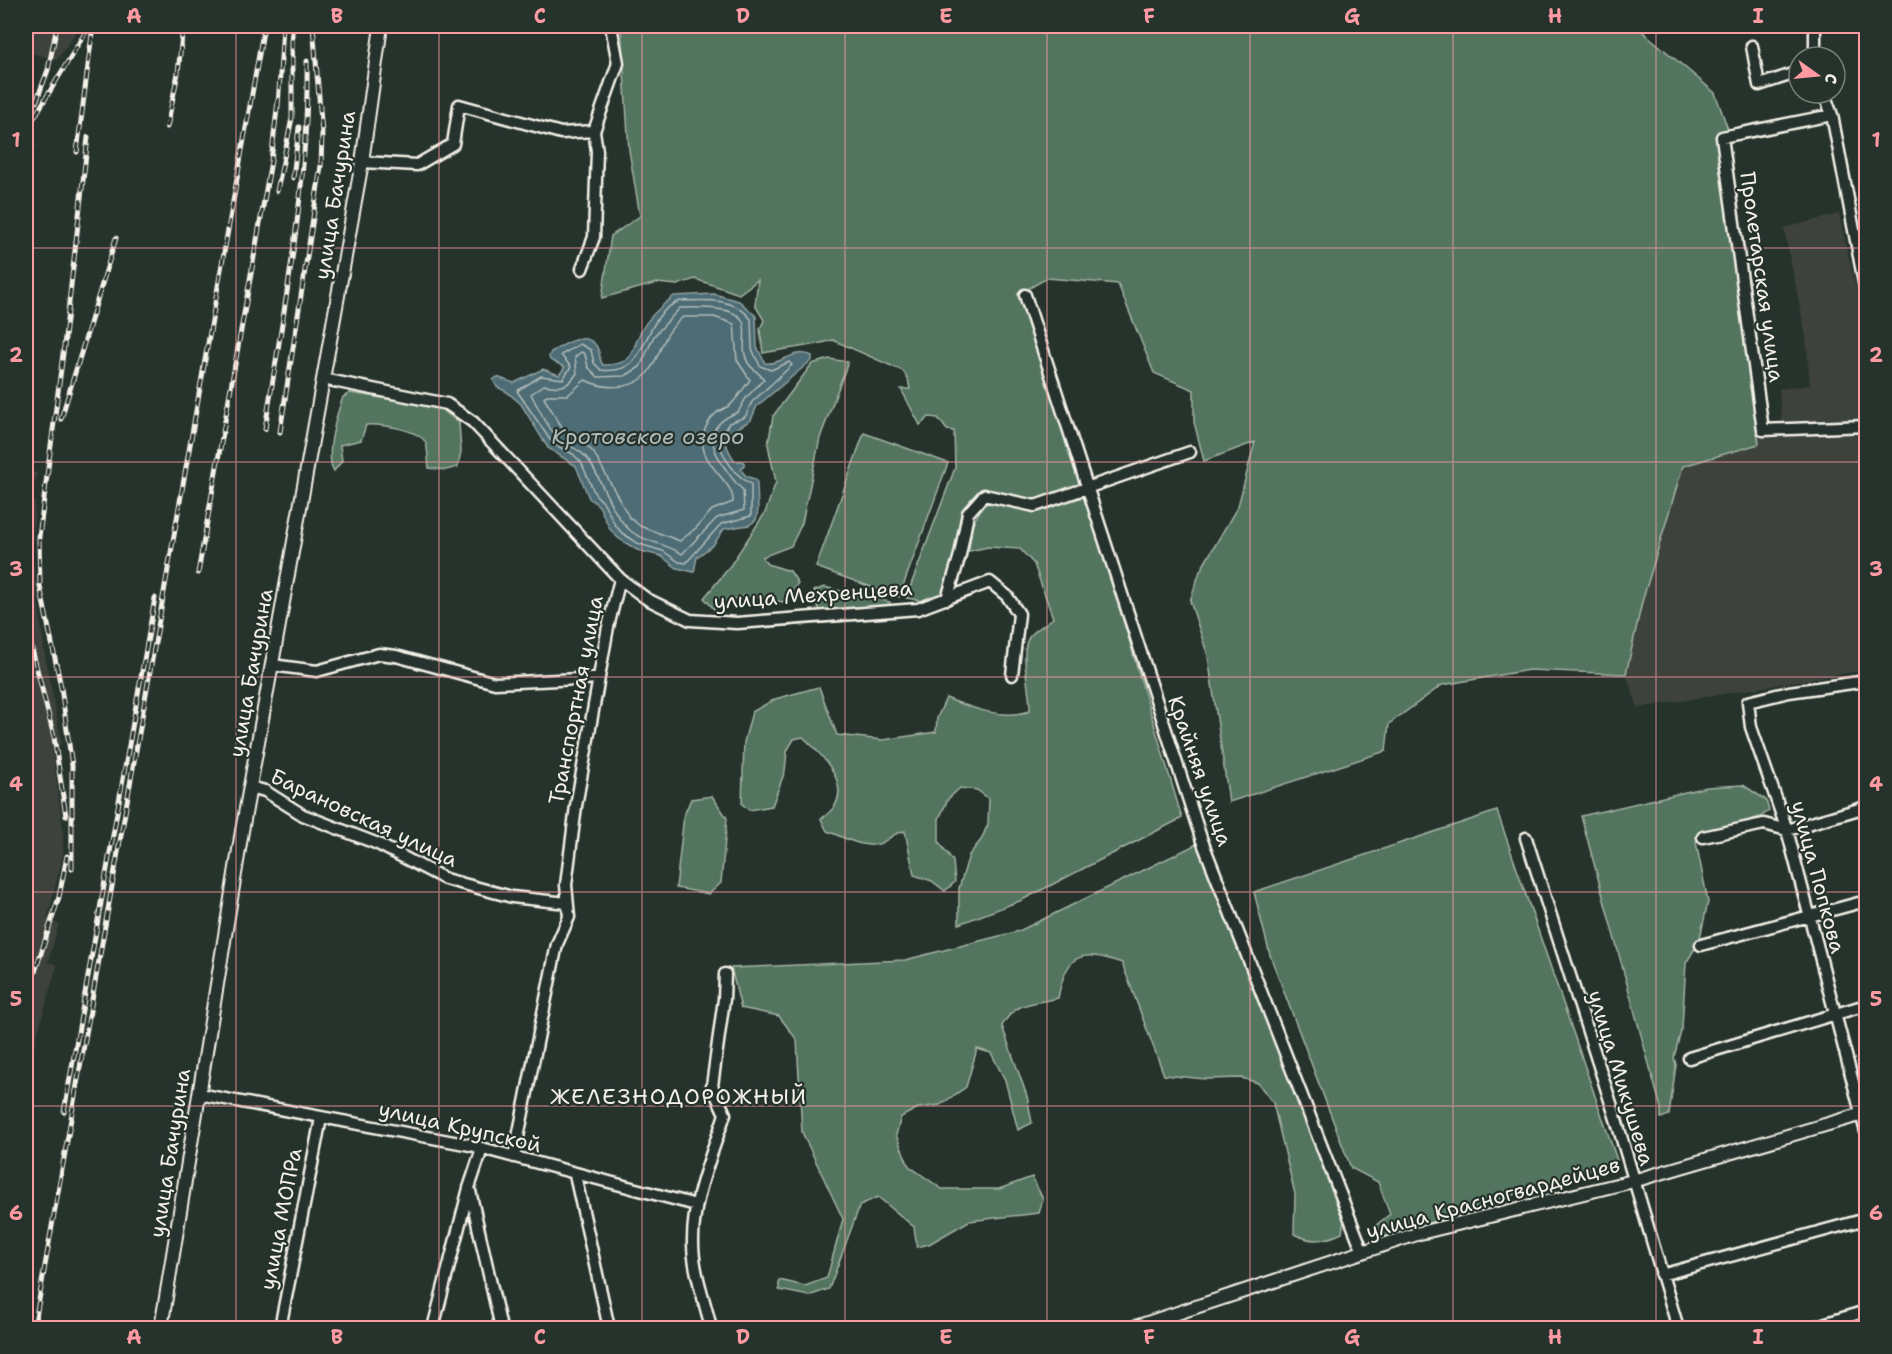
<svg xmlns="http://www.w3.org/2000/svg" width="1892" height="1354" font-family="'Shantell Sans',sans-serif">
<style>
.built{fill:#3c433d}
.green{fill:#52745e;stroke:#a3b2a3;stroke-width:1.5}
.water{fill:#4d6c74;stroke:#90a1a2;stroke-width:1.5}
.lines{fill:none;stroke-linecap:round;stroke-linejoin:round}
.shore{stroke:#b1bcba;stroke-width:1.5}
.minor-casing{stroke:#f4f1e8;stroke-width:15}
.tertiary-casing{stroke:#f4f1e8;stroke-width:16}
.minor{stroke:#26332d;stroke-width:10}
.tertiary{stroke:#26332d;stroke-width:12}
.rail-casing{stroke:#f4f1e8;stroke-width:5}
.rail{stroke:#26332d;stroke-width:3;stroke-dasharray:9;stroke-linecap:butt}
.grid{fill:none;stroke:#ff9aa2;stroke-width:1.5;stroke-opacity:0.55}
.labels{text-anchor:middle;stroke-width:4.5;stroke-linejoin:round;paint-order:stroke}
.street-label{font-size:21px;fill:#f4f1e8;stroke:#26332d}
.water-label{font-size:22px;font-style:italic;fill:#b1bcba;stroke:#26332d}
.neighbourhood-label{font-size:22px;letter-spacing:1.5px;fill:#f4f1e8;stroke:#26332d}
.neatline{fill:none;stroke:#ff9aa2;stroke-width:2}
.grid-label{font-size:20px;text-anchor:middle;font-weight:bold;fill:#ff9aa2}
</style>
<rect width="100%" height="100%" fill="#26332d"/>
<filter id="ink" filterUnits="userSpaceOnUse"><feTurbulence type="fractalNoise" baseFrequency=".0167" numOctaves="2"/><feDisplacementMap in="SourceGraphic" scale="12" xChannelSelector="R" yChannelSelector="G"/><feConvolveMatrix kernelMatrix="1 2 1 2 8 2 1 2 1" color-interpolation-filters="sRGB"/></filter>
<g filter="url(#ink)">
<path class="built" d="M27 26H80L57 60 30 53Z
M1839 214 1866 333V419L1782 424 1779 389 1810 385 1806 337 1784 228Z
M1866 428V670L1638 708 1626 674 1642 602 1683 466 1759 444 1758 434Z
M26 470 37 473 31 498 35 502 32 553 45 655 62 744 52 747 63 830V855L47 920 59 924 48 962 57 965 26 1074Z"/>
<path class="green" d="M621 26H1636L1715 93 1729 132 1718 139 1759 444 1683 466 1642 602 1626 674 1529 670 1442 685 1389 724 1386 751 1229 802 1208 656 1190 601 1200 571 1238 506 1255 442 1204 461 1194 422V390L1154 373 1118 284 1047 278 1019 294 1083 484 1034 501 982 490 964 511 952 563 941 595 924 601 906 598 955 468 954 431 947 430 938 418 929 417 920 425 901 389H910L908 379 903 371 833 340C810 347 788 348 763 353L760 329 764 320 755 305 758 280 739 294 695 279 677 285 657 283 602 298 611 236 640 216 629 150Z
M829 359 848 362 820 438 802 523 791 546 762 557 767 564 790 571 798 583 783 602C750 595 743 591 714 609L704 598 728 569 765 513 776 482 768 445 773 416 812 364Z
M350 393 439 407 459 423 461 451 458 467 446 470 429 468C428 461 428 450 426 443 419 429 380 424 366 425L361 440 340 445 342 461 334 471C324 457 337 413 343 397Z
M864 433 948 463 899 597 816 567Z
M1086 496 1182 818 1022 900 959 924V888L969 855 981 840 988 824 989 799 977 790 960 788 948 799 939 819V842L953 861 955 882 945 891 932 881 914 875 905 831C894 833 892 837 883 842 868 852 842 836 827 831L821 819C860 794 826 758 803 737L794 739 787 751 785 771 772 806 749 810 742 804 744 742 752 712 775 699 819 687 837 735 883 740 936 732 937 718 946 698C971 708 1003 720 1030 711 1031 692 1018 650 1030 636 1036 629 1046 624 1053 618L1034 564 1020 549 988 547 969 551 972 525 984 504 998 502 1034 513Z
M824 587 890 602V608L819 611 814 591Z
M1743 785 1766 800 1769 811 1760 817 1701 834 1696 842 1708 902 1699 942 1686 963 1682 1028 1674 1057 1676 1065 1669 1115 1661 1118V1108L1581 816 1707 787Z
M712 796 727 818 721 883 709 894 676 888 684 815 691 799Z
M1497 811 1617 1160 1378 1240 1375 1226 1390 1214 1378 1182 1351 1168 1270 955 1254 892Z
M1197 844 1344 1219 1342 1233C1325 1241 1312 1243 1294 1234L1295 1194 1273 1103 1258 1083 1242 1078 1206 1079 1164 1075 1122 963C1081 949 1066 953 1058 998 1033 1004 1015 1001 1002 1026L1027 1096 1032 1123 1018 1130 1005 1080 991 1053 977 1049 966 1087 940 1105 918 1108 901 1117 896 1135 909 1166 942 1189H999L1032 1177 1043 1199 1039 1213 969 1221 929 1244 917 1247 914 1227 878 1197 860 1205 829 1289 809 1296 779 1290V1280L805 1286 827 1278 843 1219 802 1132 797 1040 779 1016 741 1008 731 968 905 960 1019 931Z"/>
<path class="water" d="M714 294 739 301 756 316 757 347 765 363C781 366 794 347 812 356V360L757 406 751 420C729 434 716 433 735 461H743L745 465 741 470 746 476 755 479 757 483 758 510 756 520 749 525 724 529 713 545 697 557 694 572 677 568 661 556 637 550 618 538 610 529 599 506 589 498 576 466 548 448 521 404 507 392 497 387 493 380 497 377 514 383 543 369 559 375 565 367 550 360 549 356 551 352C564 345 586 329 597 347 601 354 598 359 603 365 634 365 630 354 641 331 648 318 662 305 674 296Z"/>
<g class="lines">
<path class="shore" d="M680 301C705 300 734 297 751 319L752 349 760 366 771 370 789 362 792 365 752 402 745 417 729 423 719 439C721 457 736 476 751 484V516L721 524 686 563 679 562 663 551 639 544 622 533 615 525 604 503 595 494 581 462 573 454 553 444 517 391 541 376 563 379 571 367 561 355 580 344 591 350 594 363 601 370C653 377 638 316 680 301Z
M680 308C695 308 741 305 744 325 746 338 741 351 748 363 753 370 759 373 764 379L746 398 738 412C703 426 709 446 727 471 732 478 736 484 743 490L744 510 717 518 682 554C666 543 647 543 632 532 612 516 603 483 590 462 582 450 572 448 561 441 552 435 536 404 531 394L544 385C560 388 568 388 577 373L575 357 581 352 585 354 588 367 598 377 625 376 640 367 654 336Z
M683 317H714L734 324 737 360 750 380C745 386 735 402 729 406 721 410 713 413 708 423 687 462 734 476 733 502L712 510 696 528 680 541 640 526 629 517 594 453 582 441 565 432 544 398 547 395H568L585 380C605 390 638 391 651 368 664 347 661 336 683 317Z"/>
<g class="minor-casing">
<path id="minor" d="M1752 46 1759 85 1799 72
M1815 57V26
M1824 93 1832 115 1866 293
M1832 115 1722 137 1763 430 1866 426
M26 149 27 147
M362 162 417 165 453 144 459 105 561 133 594 131
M582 269 594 237 597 151 594 131 618 63 611 26
M1025 295 1201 838 1363 1252
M323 379 447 404 473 422 620 579 647 599 690 620 737 623 918 609 990 582 1007 596 1019 614 1012 675
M947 599 960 555 968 513 984 495 1035 506 1190 452
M272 665 317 671 379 654 396 656 495 683 599 678
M1866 681 1789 692 1748 702 1751 727 1787 830 1866 1132
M250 787 265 791 303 815 378 844 445 879 512 897 567 903
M1703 837 1764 824 1787 830 1866 807
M1526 838 1616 1119 1678 1328
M1701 945 1866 901
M1689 1058 1866 1005
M199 1094 470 1145 696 1205
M514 1157 557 944 569 917 566 885 576 806 608 627 620 579
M575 1175 609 1328
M470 1191 501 1328
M1661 1275 1866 1219
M280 1328 321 1118
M433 1328 469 1188 482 1149
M711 1328C705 1301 693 1271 693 1243 692 1199 712 1155 725 1114L712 1086 724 999 725 974
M1810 1328 1866 1311"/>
</g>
<g class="tertiary-casing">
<path id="tertiary" d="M161 1328 242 831 362 162 381 26
M1132 1328 1420 1233 1633 1181 1866 1113"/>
</g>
<use href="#minor" class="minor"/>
<use href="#tertiary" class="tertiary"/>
<g class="rail-casing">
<path id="rail" d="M36 102 48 70 57 26
M278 107 283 26
M167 127 178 73 183 26
M26 131 88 28
M77 152 93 26
M293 178 299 127
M277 191 292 118V26
M61 419 116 238
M265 429C284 307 309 186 307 61
M280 432 321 166 322 133 313 26
M198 573 271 161 278 100
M26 625 54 737 66 816
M72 869V766L61 687 40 586 39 537 64 346 88 137
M26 1000 59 897 67 856
M64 1112 155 598
M34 1328 264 26"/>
</g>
<use href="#rail" class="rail"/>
</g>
</g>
<path class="grid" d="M236 26V1328M439 26V1328M642 26V1328M845 26V1328M1047 26V1328M1250 26V1328M1453 26V1328M1656 26V1328M26 248H1866M26 462H1866M26 677H1866M26 892H1866M26 1106H1866"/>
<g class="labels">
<g class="street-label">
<text transform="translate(335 195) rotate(-81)" y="7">улица Бачурина</text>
<text transform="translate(1762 277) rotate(82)" y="7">Пролетарская улица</text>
<text transform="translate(813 595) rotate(-4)" y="7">улица Мехренцева</text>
<text transform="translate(251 673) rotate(-80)" y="7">улица Бачурина</text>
<text transform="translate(576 700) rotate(-79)" y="7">Транспортная улица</text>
<text transform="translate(1200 771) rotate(71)" y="7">Крайняя улица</text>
<text transform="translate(364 818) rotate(25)" y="7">Барановская улица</text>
<text transform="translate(1818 877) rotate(75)" y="7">улица Попкова</text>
<text transform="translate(1621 1078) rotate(73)" y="7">улица Микушева</text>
<text transform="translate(460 1127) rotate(13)" y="7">улица Крупской</text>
<text transform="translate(170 1153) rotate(-81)" y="7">улица Бачурина</text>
<text transform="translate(1493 1198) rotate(-15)" y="7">улица Красногвардейцев</text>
<text transform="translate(281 1219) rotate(-79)" y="7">улица МОПРа</text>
</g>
<g class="water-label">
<text x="648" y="444">Кротовское озеро</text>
</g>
<g class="neighbourhood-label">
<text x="679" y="1104">ЖЕЛЕЗНОДОРОЖНЫЙ</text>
</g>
</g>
<rect width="1892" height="1354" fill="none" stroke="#26332d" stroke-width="66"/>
<g transform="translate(1817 75) rotate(105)"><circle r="28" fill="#26332d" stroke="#787f78" stroke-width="1.5"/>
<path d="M0-4.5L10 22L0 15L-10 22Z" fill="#ff9aa2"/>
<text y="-9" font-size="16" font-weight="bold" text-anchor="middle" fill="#f4f1e8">С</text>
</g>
<rect x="33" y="33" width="1826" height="1288" class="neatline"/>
<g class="grid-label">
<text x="134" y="23">A</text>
<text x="337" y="23">B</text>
<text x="540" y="23">C</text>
<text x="743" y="23">D</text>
<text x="946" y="23">E</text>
<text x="1149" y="23">F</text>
<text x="1352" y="23">G</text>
<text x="1555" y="23">H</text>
<text x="1758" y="23">I</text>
<text x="16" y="147">1</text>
<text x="1876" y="147">1</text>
<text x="16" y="362">2</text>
<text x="1876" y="362">2</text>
<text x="16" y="576">3</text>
<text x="1876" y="576">3</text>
<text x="16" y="791">4</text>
<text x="1876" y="791">4</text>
<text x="16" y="1006">5</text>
<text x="1876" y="1006">5</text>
<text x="16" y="1220">6</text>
<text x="1876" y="1220">6</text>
<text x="134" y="1344">A</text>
<text x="337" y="1344">B</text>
<text x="540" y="1344">C</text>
<text x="743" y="1344">D</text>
<text x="946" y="1344">E</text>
<text x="1149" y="1344">F</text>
<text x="1352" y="1344">G</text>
<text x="1555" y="1344">H</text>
<text x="1758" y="1344">I</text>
</g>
</svg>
